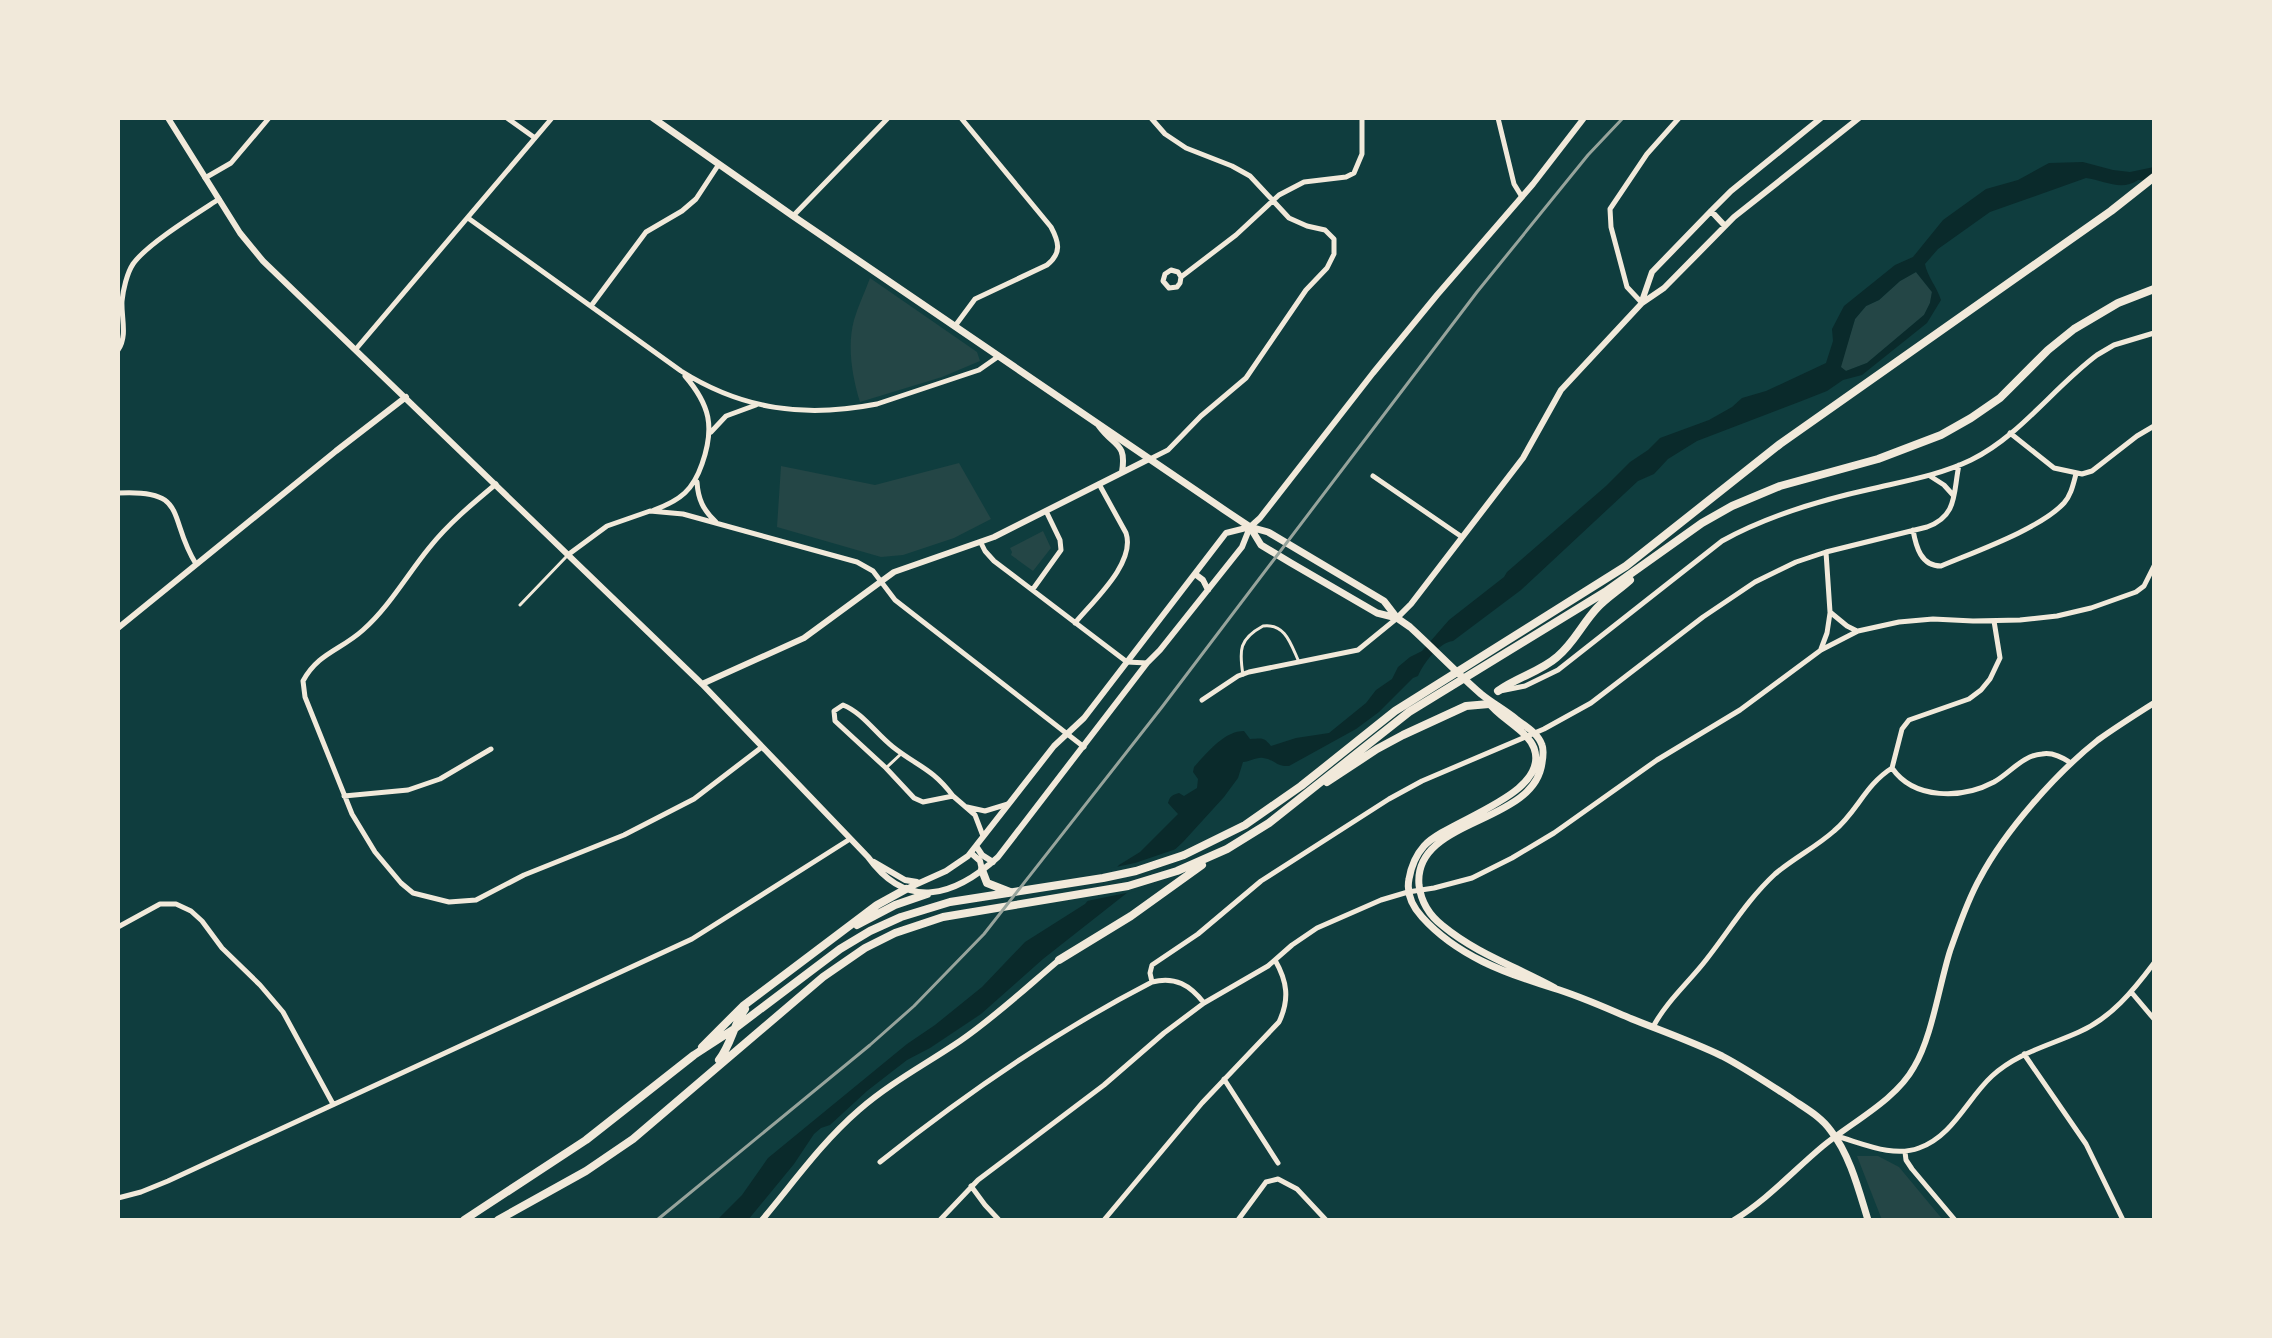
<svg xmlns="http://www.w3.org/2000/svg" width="2272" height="1338" font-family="'Sofia Sans Condensed',sans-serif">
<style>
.green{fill:#244646}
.water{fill:#0a2a2b;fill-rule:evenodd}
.pier{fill:#0f3d3e}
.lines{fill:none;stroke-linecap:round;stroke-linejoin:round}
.service{stroke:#f1e9da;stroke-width:3}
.minor{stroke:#f1e9da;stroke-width:5}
.tertiary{stroke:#f1e9da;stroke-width:6}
.secondary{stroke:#f1e9da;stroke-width:7}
.trunk{stroke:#f1e9da;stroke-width:8}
.rail{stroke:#97a49c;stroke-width:3}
</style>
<rect width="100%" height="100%" fill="#0f3d3e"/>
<path class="green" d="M1916 272 1932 292 1930 303 1924 315 1867 363 1846 371 1840 367 1855 319 1866 306 1879 300 1900 281Z
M870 278 977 352 980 361 942 377 860 402C852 376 847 346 854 320 858 306 865 292 870 278Z
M959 463 991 519 954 538 903 555 881 557 777 527 781 466 875 485Z
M1043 531 1051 548 1033 571 1011 555 1012 552 1010 548Z
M1857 1156H1878L1899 1167 1943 1220H1882Z"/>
<path class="water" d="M2083 162 2113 170 2130 172 2154 167V181L2138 180C2121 192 2104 180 2086 178L1990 212 1938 249 1925 264C1927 276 1937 287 1941 300L1927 323 1862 375 1843 380 1827 391 1799 402 1697 441 1668 459 1654 474 1638 481 1521 590 1453 641C1438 643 1424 663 1418 676L1413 678 1379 712 1356 729 1289 766C1276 767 1274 759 1263 758 1256 757 1250 762 1243 762L1238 778 1224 797 1183 842 1137 885 1043 959 981 1014 930 1048 907 1060 867 1091 830 1125 821 1128 814 1134 794 1164 748 1220H717L742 1195 768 1158 907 1044 935 1025 982 987 1025 942 1085 904 1119 865 1140 852 1178 814 1168 803C1170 796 1172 795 1179 793L1184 796 1197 788 1198 779 1193 772 1194 767C1207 753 1224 731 1244 731L1250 739C1261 739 1263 736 1271 746L1296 738 1329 733 1366 703 1376 690 1392 679 1398 667 1410 657 1422 651 1449 620 1504 577 1507 572 1606 486 1630 462 1648 450 1660 438 1709 420 1732 407 1742 398 1766 391 1826 363 1833 341 1832 329 1844 306 1895 265 1913 257 1943 220 1986 189 2018 180 2049 163ZM1916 272 1932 292 1930 303 1924 315 1867 363 1846 371 1841 367 1855 319 1866 306 1879 300 1900 281Z"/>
<path class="pier" d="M1185 846 1136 891 1082 902 1111 868 1135 863Z"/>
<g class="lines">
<path class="service" d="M520 605 566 557
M1243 675C1239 650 1239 639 1263 626 1286 623 1291 645 1299 662
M887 767 902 753"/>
<path class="minor" d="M507 118 535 138
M1498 118 1514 184 1522 197
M205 178 231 163 269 118
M793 216 888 118
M468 218 681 371C743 410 805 418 877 404L979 370 999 356
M1181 277 1178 272 1171 270 1165 274 1163 281 1169 288 1177 287 1180 283 1181 277 1236 235 1279 195 1304 182 1346 177 1354 173 1362 154V118
M1642 303 1627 287 1611 227 1610 209 1647 154 1679 118
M591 306 646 232 682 211 696 199 719 164
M955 326 975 299 1047 265C1062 253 1059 242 1051 227L961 118
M356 349 552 118
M118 350C128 336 121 317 122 301 123 290 127 273 133 264 147 244 196 214 219 199
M711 432 726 416 756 405
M2010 433 2054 468 2082 474 2092 471 2137 436 2154 426
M1150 459 1168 450 1201 416 1246 378 1306 290 1327 268 1334 254V239L1325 230 1307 226 1289 218 1250 176 1232 166 1186 148 1165 134 1151 118
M1373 476 1462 537
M1930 476 1944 485 1953 495
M697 482C698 499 703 510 716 522
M496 484C472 504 448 524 429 548 407 575 389 607 363 630 341 650 318 653 303 681L305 697 352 814 375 852 401 883 413 893 449 902 476 900 524 875 624 835 694 799 762 747
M118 493C190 489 167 518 196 564
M654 510C681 500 693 490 702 464 715 427 710 405 685 376
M1913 530C1916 547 1921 566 1941 566 1974 552 2040 529 2064 503 2071 495 2073 485 2076 474
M981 543 985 551 994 561 1127 662 1147 663
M1826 552 1830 612 1847 626 1857 631
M569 554 607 526 650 511 683 514 857 562 873 571 895 600 1084 747
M1033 589 1061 550 1060 540 1046 511
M1994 621 2000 658 1990 679 1981 690 1969 699 1909 720 1902 729 1892 768C1914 800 1962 799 1994 782 2010 773 2023 755 2042 754 2053 752 2063 758 2071 763
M1075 623C1093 601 1136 563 1126 533L1099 484
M1821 649 1827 633 1830 613
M1500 691 1525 686 1558 670 1722 541C1767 516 1821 500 1871 489 1905 481 1940 475 1971 460 2020 436 2054 387 2097 355L2114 345 2154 333
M1202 700 1238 676 1249 672 1358 650 1396 619
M843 705C863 713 876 734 893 747 917 766 932 768 953 796L923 802 914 798 886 768 835 721 834 711Z
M344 796 408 790 440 779 491 749
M953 796 975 815 983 836
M967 807 985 811 1008 804
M118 927 160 904H176L191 911 202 921 222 948 260 985 283 1012 333 1104
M1152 982 1150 973 1152 965 1198 934 1261 881 1389 799 1422 781 1544 729 1591 703 1703 617 1755 582 1796 562 1826 552 1927 527C1958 516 1953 493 1959 465
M2132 993 2154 1019
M1653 1027C1666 1002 1689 982 1706 960 1729 931 1747 900 1775 874 1794 858 1816 847 1834 831 1857 812 1865 785 1892 768
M2024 1054 2086 1144 2123 1220
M1224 1079 1278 1163
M1836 1136C1862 1143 1893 1158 1919 1148 1953 1136 1967 1099 1992 1076 2017 1053 2048 1046 2079 1032 2111 1018 2133 991 2154 963
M1905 1152 1906 1160 1912 1169 1955 1220
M880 1162C965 1094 1055 1032 1152 982 1175 976 1190 985 1204 1003
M971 1186 985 1205 999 1220
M118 1198 141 1192 168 1181 692 939 850 839
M940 1220 978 1180 1104 1085 1164 1033 1204 1003 1268 966 1292 945 1317 928 1381 900 1408 892 1434 888 1472 878 1512 858 1554 833 1657 760 1740 710 1821 650 1858 631 1899 622 1933 619 1973 621 2020 620 2057 616 2091 608 2136 592 2144 586 2154 566
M1104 1220 1202 1103 1279 1022C1290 999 1287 981 1275 960
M1238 1220 1266 1182 1278 1179 1297 1189 1326 1220"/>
<path class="tertiary" d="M168 118 240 233 263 261 702 684 868 857C907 911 954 897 998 857L1147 663 1160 650 1242 547 1250 527
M1711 211 1725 226
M1642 301 1652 272 1711 211 1731 191 1821 118
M1099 426C1114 447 1127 442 1122 472
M1195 574 1203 580 1208 590
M1397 618 1411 604 1523 458 1561 390 1642 303 1664 288 1734 217 1859 118
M118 628 336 451 406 397
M702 684 804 638 894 572 994 537 1149 459
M976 846 982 855 993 862
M971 853 980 861 982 870
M874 862 905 880 917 882
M906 889 946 871 968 856 1054 746 1084 718 1226 533 1250 527 1260 518 1373 373 1437 295 1533 184 1584 118
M762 1220C794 1182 821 1143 859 1110 890 1083 926 1064 960 1041 995 1017 1027 987 1059 960
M1734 1220C1767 1200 1793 1171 1823 1146 1852 1122 1896 1100 1914 1067 1932 1037 1939 986 1950 951 1959 926 1967 901 1980 878 2005 831 2056 773 2098 740 2116 727 2135 715 2154 703"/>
<path class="secondary" d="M653 118 793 216 1223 509 1250 527 1268 532 1384 601 1397 618 1410 627C1434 649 1457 673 1481 694 1492 703 1505 710 1516 719 1525 726 1538 733 1542 745 1544 750 1543 757 1542 763 1534 825 1413 818 1419 885 1421 902 1430 916 1443 926 1477 954 1517 967 1555 988
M1250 527 1261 545 1291 563 1377 613 1397 618
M1488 702C1499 718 1528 731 1534 748 1551 795 1447 820 1424 846 1416 855 1411 867 1409 879 1406 894 1412 906 1422 917 1457 956 1505 973 1553 988 1580 996 1606 1008 1632 1019 1662 1031 1693 1042 1722 1056 1745 1068 1767 1083 1789 1097 1803 1107 1821 1116 1831 1131 1850 1155 1859 1191 1868 1220"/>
<path class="trunk" d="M1498 691C1517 677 1540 672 1557 657 1574 643 1582 624 1597 608 1606 598 1619 590 1630 580
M1327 782 1377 749 1403 735 1466 706 1489 704
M982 870 987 883 1010 892
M857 925 895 905 927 894
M1059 960 1131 916 1202 865
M702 1047 743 1006 877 905 906 889
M719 1060C732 1043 733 1025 745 1009
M464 1220 586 1140 694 1055 734 1029 840 949 870 931 901 917 950 902 1103 878 1136 871 1184 855 1245 825 1301 786 1395 711 1626 566 1780 444 2111 211 2154 177
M498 1220 586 1171 633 1139 823 977 865 948 895 933 943 917 1128 886 1177 871 1227 849 1269 823 1409 712 1605 592 1702 523 1732 506 1780 486 1878 459 1941 435 1971 418 2000 398 2048 350 2074 329 2118 303 2154 289"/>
<path class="rail" d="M657 1220 870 1045 914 1006 984 934 1162 707 1477 292 1588 155 1623 118"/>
</g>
<rect width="2272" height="1338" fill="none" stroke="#f1e9da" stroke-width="240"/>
</svg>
